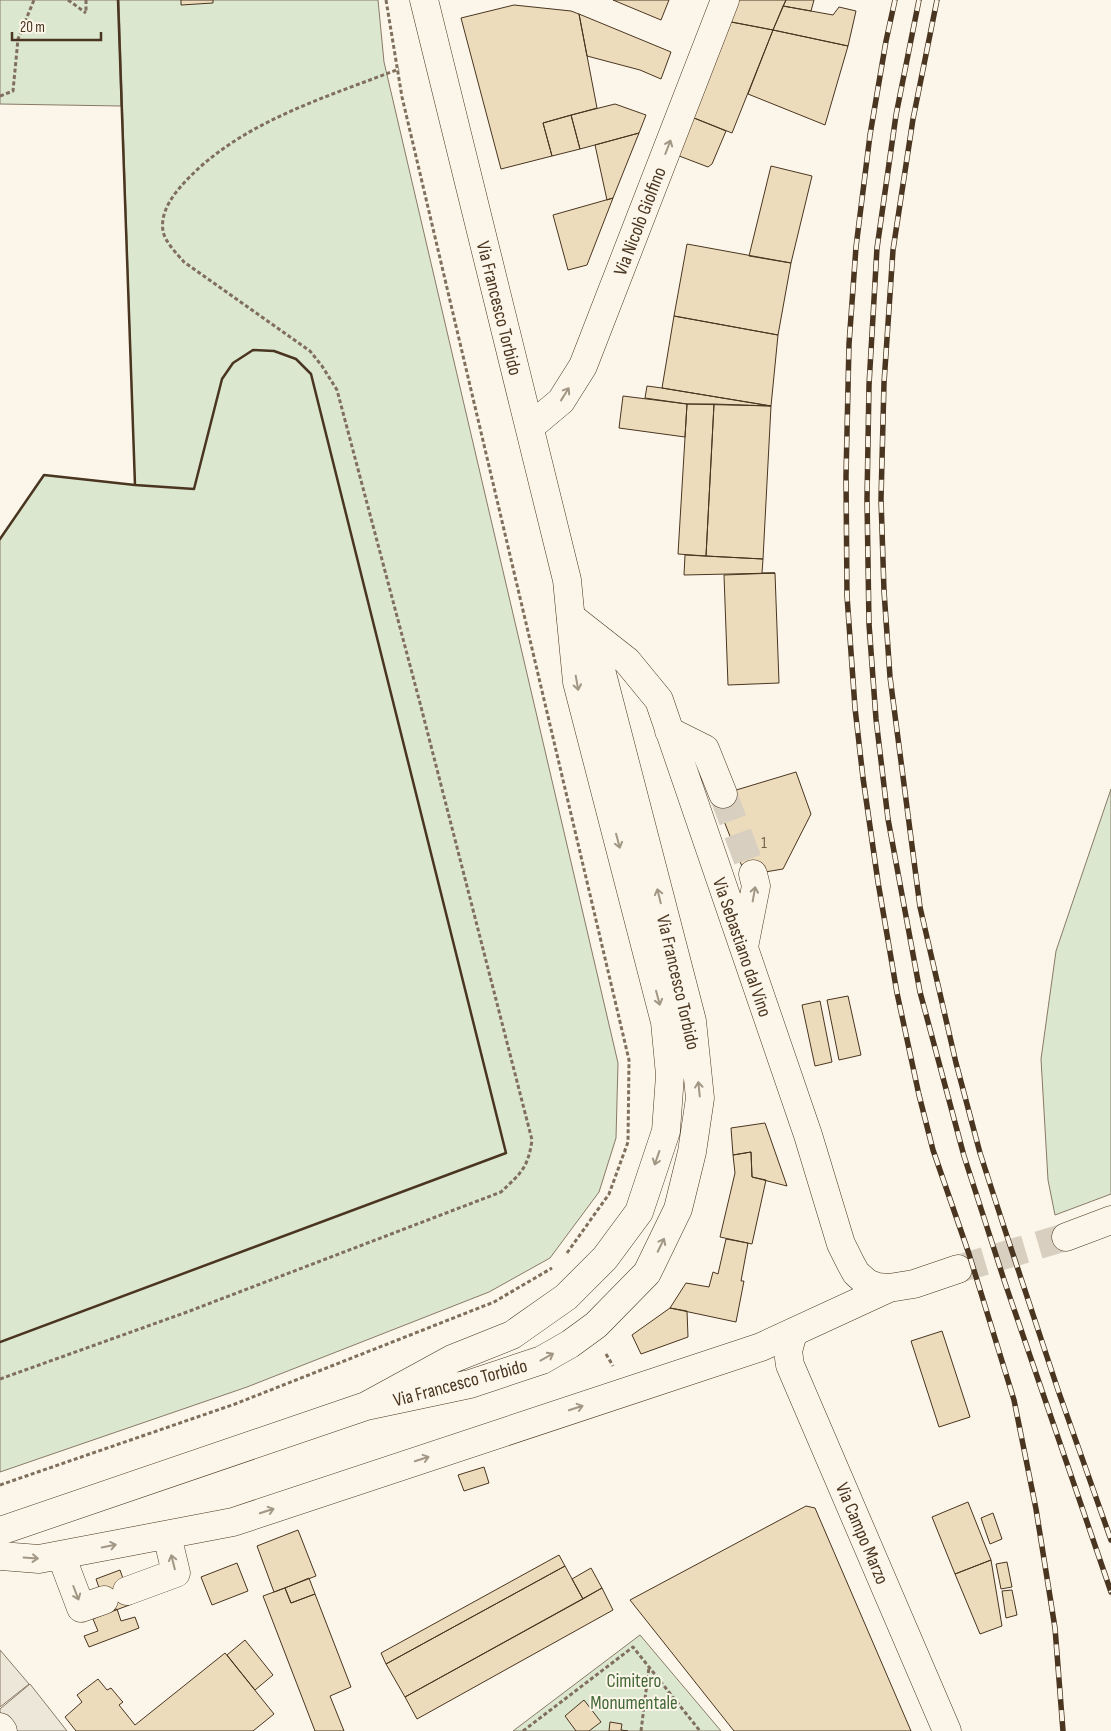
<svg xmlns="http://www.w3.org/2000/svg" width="1111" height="1731" font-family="'Sofia Sans Condensed',sans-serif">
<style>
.green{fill:#dce7d0;stroke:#887966}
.parking{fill:#ede7d9;stroke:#887966}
.building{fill:#ecdcbc;stroke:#4a3520}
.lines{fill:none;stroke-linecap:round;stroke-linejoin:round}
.minor-tunnel{stroke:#d8cfc1;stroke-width:28;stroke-dasharray:28 14;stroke-linecap:butt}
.minor-casing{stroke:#4a3520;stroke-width:29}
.major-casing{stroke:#4a3520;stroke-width:29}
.path{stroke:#7f6f5c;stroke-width:3;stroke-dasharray:4 2.5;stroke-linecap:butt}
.minor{stroke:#fbf6e9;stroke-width:28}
.major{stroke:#fbf6e9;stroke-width:28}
.rail-casing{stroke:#4a3520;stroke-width:5.5}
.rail{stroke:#fbf6e9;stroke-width:4;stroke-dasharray:11;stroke-linecap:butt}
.wall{stroke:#4a3520;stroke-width:2.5}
.oneway{stroke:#a29684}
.labels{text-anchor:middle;stroke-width:4;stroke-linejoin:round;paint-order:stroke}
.number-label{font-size:16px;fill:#725f47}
.street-label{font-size:19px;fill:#4a3520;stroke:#fbf6e9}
.park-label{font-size:19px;fill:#436837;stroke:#fbf6e9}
</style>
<rect width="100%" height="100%" fill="#fbf6e9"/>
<path class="green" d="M0 0H118L121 106 0 104Z
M119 0H378L384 62 618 1063 616 1138 599 1192 550 1258 489 1292 247 1387 0 1472V539L44 475 135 485Z
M1111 789V1194L1055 1215 1048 1180 1041 1059 1056 951Z
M640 1635 721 1731H513Z"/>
<path class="parking" d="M0 1650 29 1684 0 1707Z
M30 1684 67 1731H0V1709Z"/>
<path class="building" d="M181 0H213V3L181 5Z
M613 0H669L661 20Z
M735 0H786L773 30 726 21Z
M786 0H814L811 11 783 6Z
M514 5 571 11 579 14 597 108 543 123 552 156 501 169 461 18Z
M783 6 833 15 839 7 856 11 848 46 773 30Z
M579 14 671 52 661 79 640 70 587 56Z
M726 21 773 30 732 133 689 116Z
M773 30 848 46 825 125 748 94Z
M615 104 646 115 639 133 580 149 571 115Z
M571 115 580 149 552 156 543 123Z
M689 116 726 131 712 164 708 167 674 154Z
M639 133 613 198 607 200 595 145Z
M771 166 812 176 791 263 749 256Z
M613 198 587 265 568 270 553 215Z
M687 244 791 263 778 335 674 316Z
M674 316 778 335 771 406 662 388Z
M647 386 662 388 771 406 687 404 645 398Z
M623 396 687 404 685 437 619 428Z
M687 404H714L706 556 678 554Z
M714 404 771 406 763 559 706 556Z
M685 555 763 559 762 573H775L684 575Z
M775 573 779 683 728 685 724 575Z
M796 772 811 814 783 869 753 874 747 879 718 806 723 794Z
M848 996 861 1055 839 1060 827 1000Z
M820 1001 832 1062 815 1066 802 1005Z
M765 1123 787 1186 752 1177 751 1152 733 1155 731 1128Z
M751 1152 752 1177 766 1180 752 1244 720 1237 735 1173 733 1155Z
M726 1239 748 1243 741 1281H744L736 1322 670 1308 686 1283 709 1287 713 1272 718 1274Z
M670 1308 687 1311 688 1337 641 1354 632 1335Z
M942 1331 970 1417 939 1427 911 1341Z
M484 1467 489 1483 464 1491 458 1475Z
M968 1502 991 1560 955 1574 932 1517Z
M806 1506 815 1508 911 1731H734L630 1600Z
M993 1513 1002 1539 990 1544 981 1518Z
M298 1530 316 1576 274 1592 257 1546Z
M559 1555 565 1566 386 1664 381 1653Z
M991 1560 1002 1626 980 1634 955 1574Z
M1007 1562 1012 1587 1001 1589 996 1564Z
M237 1563 248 1591 212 1605 201 1577Z
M565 1566 583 1599 405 1697 386 1664Z
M591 1568 602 1588 583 1599 572 1579Z
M120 1570 132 1604 108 1613 96 1579Z
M309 1578 315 1594 291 1603 285 1588Z
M285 1588 291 1603 315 1594 351 1687 330 1696 344 1731H315L263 1596Z
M602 1588 613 1610 417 1719 405 1697Z
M1012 1590 1017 1615 1006 1618 1002 1591Z
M117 1609 121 1621 135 1617 139 1628 89 1647 84 1636 98 1631 93 1619Z
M245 1640 273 1675 255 1690 227 1655Z
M225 1653 274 1714 253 1731H76L65 1717 82 1702 77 1695 98 1679 107 1690 111 1688 121 1700 123 1702 119 1705 135 1725Z
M584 1700 601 1722 589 1731H576L565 1716Z
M610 1722 622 1724 621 1730 628 1731H609Z"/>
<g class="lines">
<path class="minor-tunnel" d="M723 794 753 874
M958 1269 1066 1237"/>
<g class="minor-casing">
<path id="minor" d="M530 427 561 401 583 366 725 0
M571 617 627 661 659 700 808 1135 841 1244 851 1264 856 1273 867 1283 877 1287 889 1288 914 1284 958 1269
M669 731 705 749 723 794
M744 947 756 886 753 874
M1066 1237 1111 1220
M793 1333 788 1351 790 1365 947 1731
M61 1555 81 1608 104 1600
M0 1556 39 1559 233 1522 761 1347 889 1288
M127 1591 176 1573 167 1535
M0 1727 3 1731"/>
</g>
<g class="major-casing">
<path id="major" d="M366 1406 452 1359 512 1335 566 1297 605 1258 639 1212 666 1131 670 1075 665 1022 577 682 567 580 424 0
M0 1531 366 1406 470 1384 542 1360 570 1344 596 1325 647 1273 678 1209 692 1152 700 1098 692 1021 601 670 575 624"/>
</g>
<path class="path" d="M68 0 86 13
M86 0V12
M386 0 402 97 629 1060 628 1142 609 1194 567 1253
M0 96 13 91 18 39 34 0
M606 1354 613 1366
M0 1379 187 1312 501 1192C521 1173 528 1168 532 1140L420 703 337 390 322 366 310 351 184 262C177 254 165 242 163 231 160 213 172 196 183 184 238 123 324 98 399 69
M0 1485 235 1404 494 1302 552 1268
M523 1731 633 1647 700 1731
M641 1731 649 1667"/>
<use href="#minor" class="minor"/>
<use href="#major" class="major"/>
<g class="rail-casing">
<path id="rail" d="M895 0 886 41 870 135 856 247 849 344 846 476 847 596 855 708 863 778 878 882 897 993 919 1095 933 1150 969 1254 1014 1400 1036 1509 1055 1628 1063 1731
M919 0 896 115 877 248 869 385 867 499 869 624 876 719 888 819 920 992 964 1156 1005 1283 1111 1592
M937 0 913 119 893 250 884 383 881 499 884 591 890 677 920 907 956 1063 980 1153 1003 1224 1058 1390 1111 1540"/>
</g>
<use href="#rail" class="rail"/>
<path class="wall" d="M0 539 44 475 135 485
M0 1342 506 1153 311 374 296 359 274 351 253 350 233 363 222 379 194 489 135 485 118 0"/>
</g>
<defs><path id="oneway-shaft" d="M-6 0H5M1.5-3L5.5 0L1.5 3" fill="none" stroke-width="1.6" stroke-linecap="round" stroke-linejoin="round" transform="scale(1.25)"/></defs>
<g class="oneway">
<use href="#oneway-shaft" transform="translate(668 147) rotate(-69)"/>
<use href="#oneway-shaft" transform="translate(565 394) rotate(-58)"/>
<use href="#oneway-shaft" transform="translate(577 683) rotate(80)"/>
<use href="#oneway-shaft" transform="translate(618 841) rotate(75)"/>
<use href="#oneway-shaft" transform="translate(754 894) rotate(-80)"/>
<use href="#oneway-shaft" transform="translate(659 896) rotate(-104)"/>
<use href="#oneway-shaft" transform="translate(658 998) rotate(75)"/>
<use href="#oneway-shaft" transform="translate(699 1089) rotate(-96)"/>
<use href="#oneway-shaft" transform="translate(657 1158) rotate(109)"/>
<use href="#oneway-shaft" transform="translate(661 1245) rotate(-64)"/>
<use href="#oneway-shaft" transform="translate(547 1357) rotate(-29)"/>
<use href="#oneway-shaft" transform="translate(576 1408) rotate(-18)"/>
<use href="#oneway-shaft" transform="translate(422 1459) rotate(-18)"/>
<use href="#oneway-shaft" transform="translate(267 1511) rotate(-18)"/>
<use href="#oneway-shaft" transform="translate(109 1546) rotate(-11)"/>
<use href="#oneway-shaft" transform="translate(31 1558) rotate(4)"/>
<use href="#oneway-shaft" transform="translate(173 1562) rotate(-104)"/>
<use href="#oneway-shaft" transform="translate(76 1593) rotate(69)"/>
</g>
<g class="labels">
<g class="number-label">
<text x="764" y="848">1</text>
</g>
<g class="street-label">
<text transform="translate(639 221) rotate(-69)" y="7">Via Nicolò Giolfino</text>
<text transform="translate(500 308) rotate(76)" y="7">Via Francesco Torbido</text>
<text transform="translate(743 947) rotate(71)" y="7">Via Sebastiano dal Vino</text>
<text transform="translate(679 982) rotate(77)" y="7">Via Francesco Torbido</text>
<text transform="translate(460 1382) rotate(-15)" y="7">Via Francesco Torbido</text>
<text transform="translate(863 1533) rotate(67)" y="7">Via Campo Marzo</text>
</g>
<g class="park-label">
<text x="634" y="1687">Cimitero<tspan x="634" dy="22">Monumentale</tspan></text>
</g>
</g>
<path d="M12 32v8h89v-8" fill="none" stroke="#4a3520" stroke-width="2.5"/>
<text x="20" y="32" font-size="15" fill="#4a3520" stroke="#fbf6e9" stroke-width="4" paint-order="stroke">20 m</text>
</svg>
